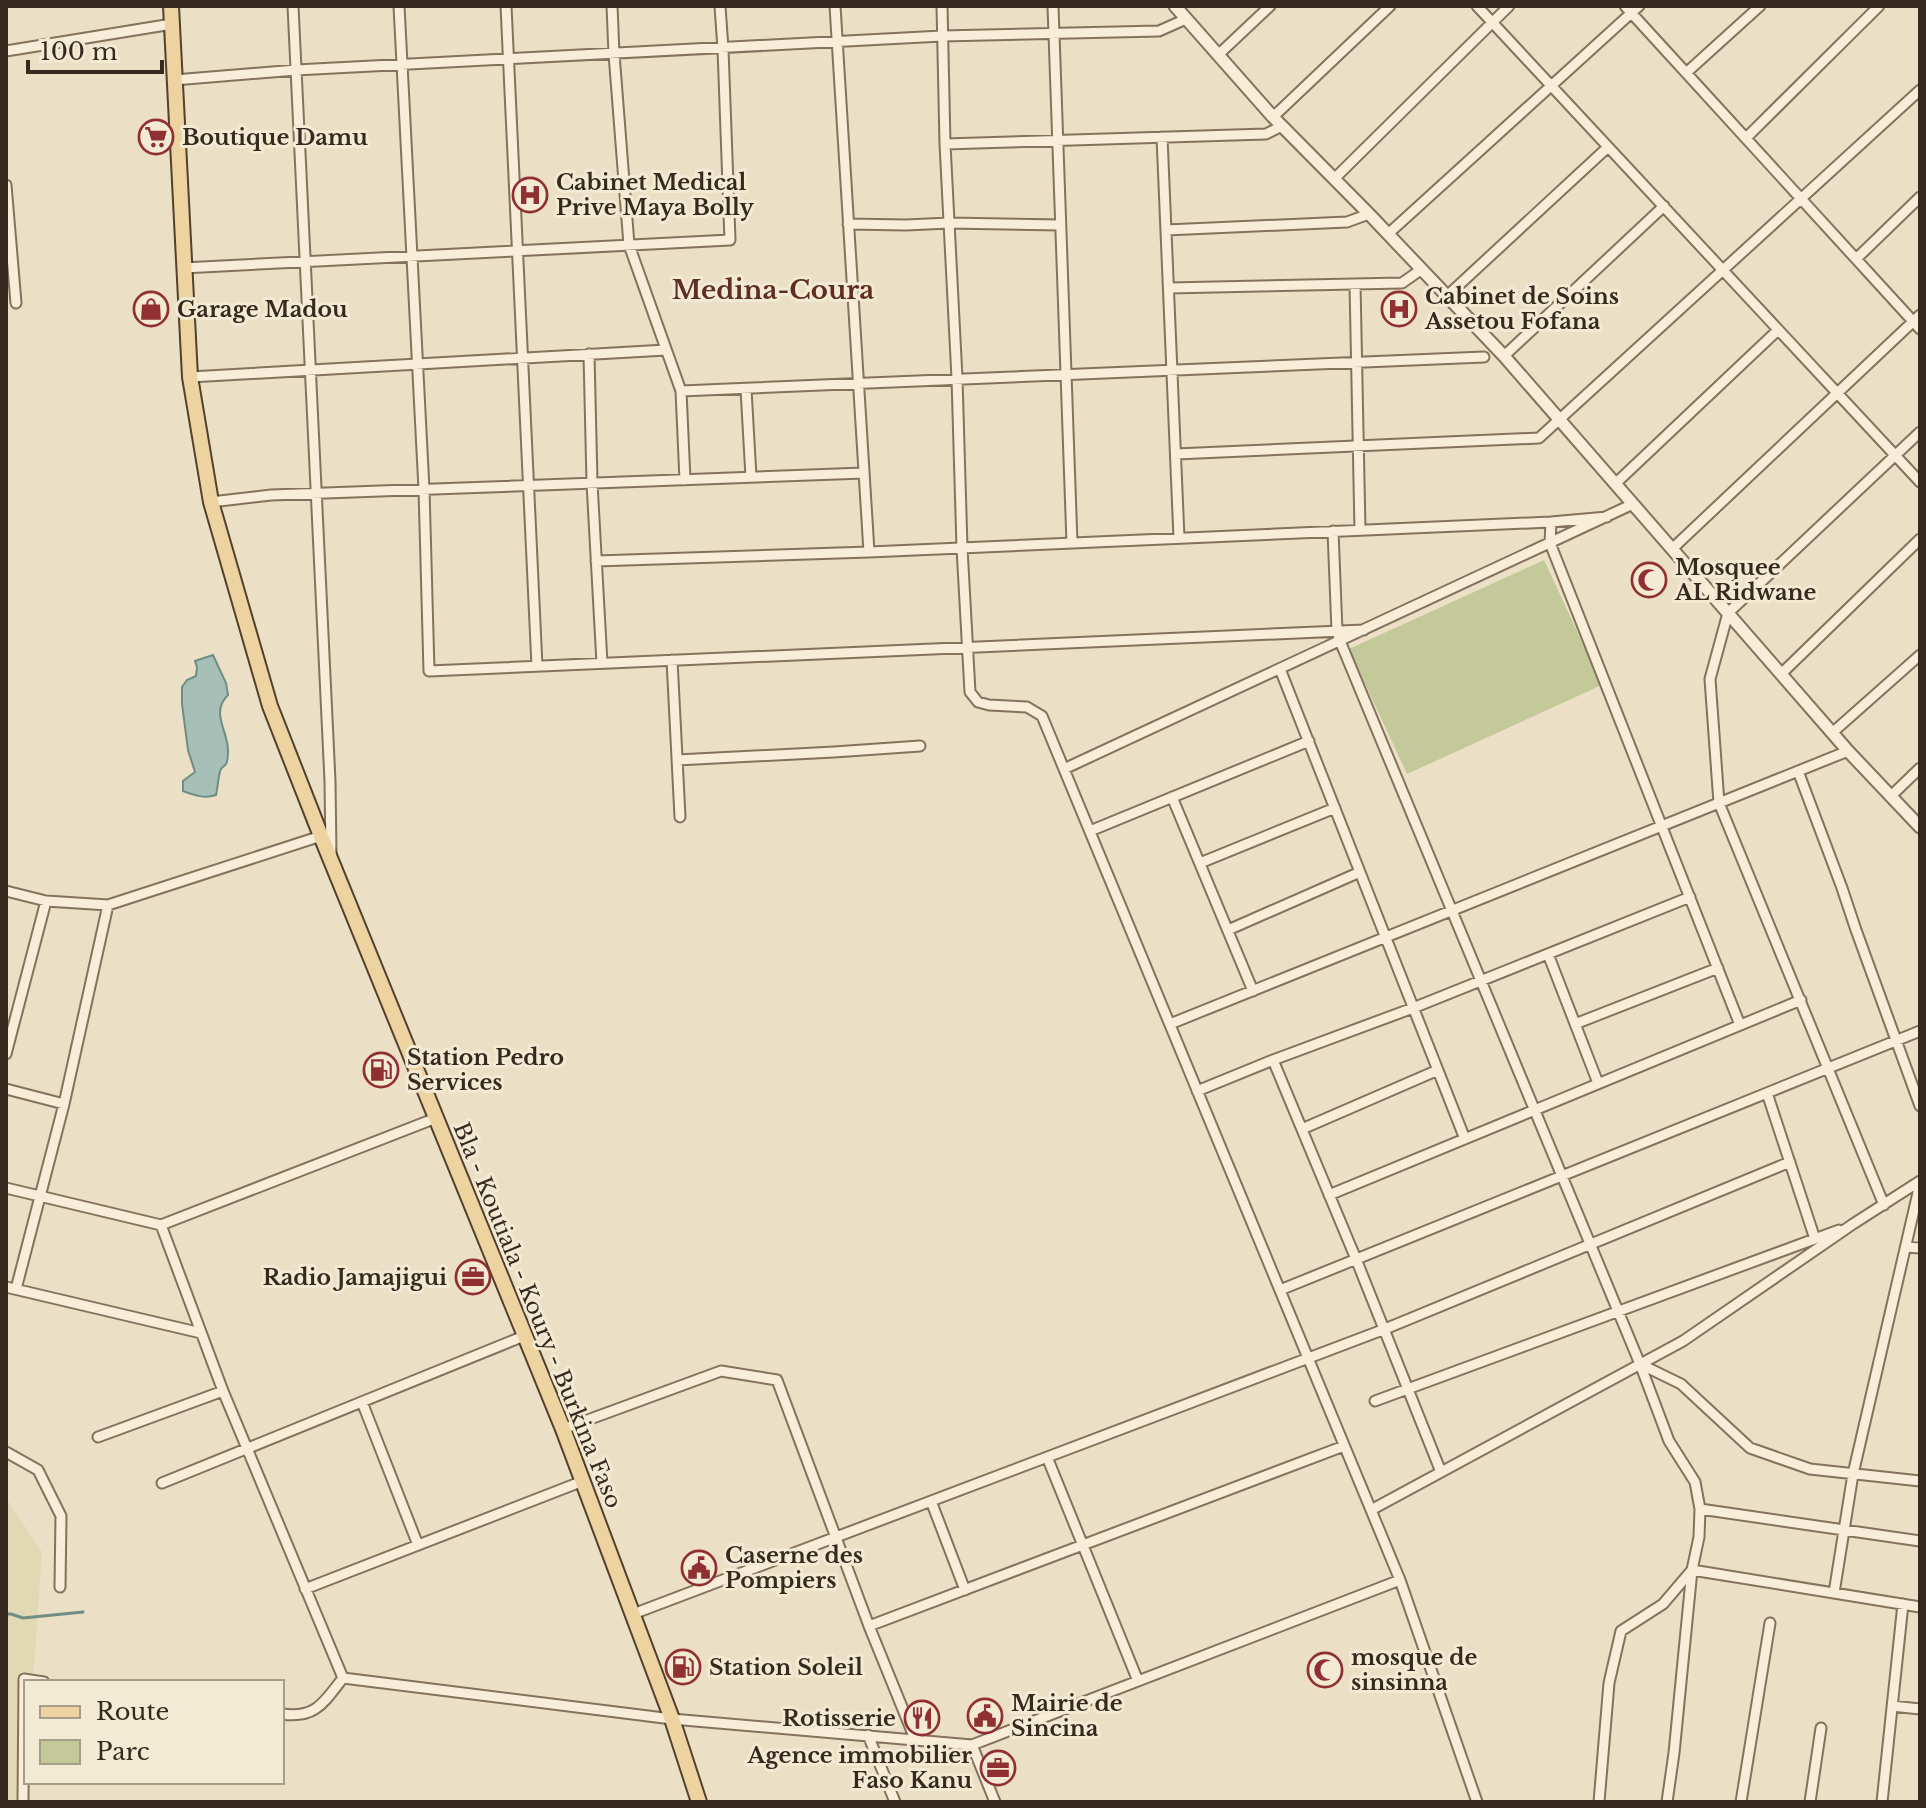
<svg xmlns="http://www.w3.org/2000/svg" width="1926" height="1808" font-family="'Libre Baskerville',serif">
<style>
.farmland{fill:#e1d9b3}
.green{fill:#c4c99a}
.water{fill:#a6bfb7;stroke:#6e8d85;stroke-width:2}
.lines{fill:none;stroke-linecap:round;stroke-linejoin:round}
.stream{stroke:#6e8d85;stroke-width:3}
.minor-casing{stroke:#85725c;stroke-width:13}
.tertiary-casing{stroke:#85725c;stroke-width:15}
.primary-casing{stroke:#534030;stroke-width:18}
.minor{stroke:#f7edd8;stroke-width:9}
.tertiary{stroke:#f7edd8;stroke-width:11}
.primary{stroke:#ecd39f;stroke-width:14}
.labels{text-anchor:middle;stroke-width:6;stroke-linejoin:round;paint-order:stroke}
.poi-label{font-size:22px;font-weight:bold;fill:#362a1f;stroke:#f3ead4;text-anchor:start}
.street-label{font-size:22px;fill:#362a1f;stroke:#f3ead4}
.quarter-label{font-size:26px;font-weight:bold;fill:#602e21;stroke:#f3ead4}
</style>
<rect width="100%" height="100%" fill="#ebdfc5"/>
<path class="farmland" d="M6 1498 42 1552 33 1682H26V1802H6Z"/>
<path class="green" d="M1544 560 1602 685 1407 774 1349 649Z"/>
<path class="water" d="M213 655 226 683 228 695C210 713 228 730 228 751 228 755 228 760 226 764 225 766 222 767 221 769 218 775 218 787 216 795 204 799 194 795 183 791V781L195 772 188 750 182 704V687L187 680 196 676 197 667 195 661Z"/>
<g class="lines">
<path class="stream" d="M6 1614H11L23 1618 83 1612"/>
<g class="minor-casing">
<path id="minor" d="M293 6 330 781 331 854
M399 6 424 489 429 671 1364 630
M506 6 537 666
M612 6 614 54 629 245 681 391
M835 6 869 552
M942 6 945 144 957 378 962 548 970 692 978 702 989 705 1027 707 1042 716 1400 1580 1477 1802
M1053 6 1072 543
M1477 6 1920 482
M1625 6 1920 329
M6 51 172 24
M1218 55 1270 6
M1686 73 1760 6
M174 80 296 70 942 36 1159 31 1186 19
M1273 117 1390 6
M1162 137 1179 538
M1746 138 1879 6
M945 144 1266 134 1282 126
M1334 179 1509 6
M6 185 16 303
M848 224 906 225 949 223 1060 225
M1166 230 1347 222 1369 214
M1388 234 1639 6
M1856 259 1920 197
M183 268 730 240 723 49 720 6
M1355 284 1360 530
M1169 288 1402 283 1422 269
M1447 296 1608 147
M589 354 592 483 602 663
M1504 356 1664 206
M190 377 666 350
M746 389 751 477
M1176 454 1539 438 1920 90
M685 480 681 391 1484 357
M1615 484 1778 330
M211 502 271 495 864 473
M1551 522 1550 543 1740 1025
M1333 531 1337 631 1340 641 1640 1364 1669 1441 1695 1482 1700 1509 1699 1537 1692 1570 1663 1604 1621 1631 1609 1683 1599 1802
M1672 549 1920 315
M596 561 869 552 1551 522 1607 517
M672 660 680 817
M1280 669 1465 1139
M1781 674 1920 539
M1832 733 1920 655
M677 760 834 752 920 746
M1064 769 1633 504
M1798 771 1842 888 1856 930 1920 1106
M1891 796 1920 768
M1172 797 1253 991
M1090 831 1309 741
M1200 863 1335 808
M6 891 46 901 108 905 321 836
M1228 930 1360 872
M1548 954 1598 1083
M1170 1024 1848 751
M1575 1024 1718 968
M6 1054 46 901
M1273 1060 1356 1259 1441 1472
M6 1089 64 1104
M1197 1091 1273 1060 1413 1008 1690 897
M1767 1093 1815 1239
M1302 1129 1438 1070
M6 1188 161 1225 436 1118
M1329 1195 1801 1000
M1884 1205 1719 803 1710 679 1728 613 1920 432
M161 1225 223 1391 343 1678
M1906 1247 1920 1248
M6 1287 201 1333
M16 1289 64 1104 108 905
M1280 1290 1920 1031
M1640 1364 1681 1384 1750 1448 1810 1469 1920 1481
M1375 1401 1839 1230
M362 1402 418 1545
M563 1429 721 1371 777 1380 869 1626 915 1739
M98 1437 223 1391
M6 1452 38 1470 61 1516 60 1587
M1047 1457 1138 1681
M162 1483 524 1336
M931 1501 965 1590
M1700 1509 1920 1541
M1371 1510 1683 1341 1853 1224 1920 1181
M305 1589 583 1481
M1834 1593 1853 1474 1920 1184
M633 1614 1385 1329 1790 1162
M869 1626 1344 1446
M343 1678 672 1719 972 1745 1400 1580
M1892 1706 1920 1709
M282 1714C316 1719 324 1702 343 1678
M868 1735 895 1802
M972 1745 995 1802
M23 1802 24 1679 44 1682
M1667 1802 1674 1753 1692 1570 1920 1607
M1741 1802 1770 1623
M1810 1802 1821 1728
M1882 1802 1903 1604"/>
</g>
<g class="tertiary-casing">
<path id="tertiary" d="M1175 6 1273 117 1369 214 1504 356 1848 751 1920 827"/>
</g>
<g class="primary-casing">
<path id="primary" d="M171 6 190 377 211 502 270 706 321 836 563 1429 672 1719 699 1802"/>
</g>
<use href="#minor" class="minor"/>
<use href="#tertiary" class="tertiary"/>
<use href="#primary" class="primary"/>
</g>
<defs>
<g id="supermarket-ring" transform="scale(1.8)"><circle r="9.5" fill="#f3ead4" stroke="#913032" stroke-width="1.5"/><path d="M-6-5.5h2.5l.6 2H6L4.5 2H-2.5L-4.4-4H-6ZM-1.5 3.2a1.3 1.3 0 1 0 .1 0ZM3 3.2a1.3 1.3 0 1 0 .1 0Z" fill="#913032"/></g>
<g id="hospital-ring" transform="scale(1.8)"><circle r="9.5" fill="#f3ead4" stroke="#913032" stroke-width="1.5"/><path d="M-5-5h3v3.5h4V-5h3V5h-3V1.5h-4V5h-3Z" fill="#913032"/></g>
<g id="shop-ring" transform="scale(1.8)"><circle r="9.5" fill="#f3ead4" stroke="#913032" stroke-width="1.5"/><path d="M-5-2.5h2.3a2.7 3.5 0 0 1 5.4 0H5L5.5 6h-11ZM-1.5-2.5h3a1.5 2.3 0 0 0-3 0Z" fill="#913032"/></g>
<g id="mosque-ring" transform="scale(1.8)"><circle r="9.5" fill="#f3ead4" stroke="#913032" stroke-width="1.5"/><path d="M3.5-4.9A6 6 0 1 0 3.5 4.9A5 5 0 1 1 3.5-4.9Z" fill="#913032"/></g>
<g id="fuel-ring" transform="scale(1.8)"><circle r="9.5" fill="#f3ead4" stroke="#913032" stroke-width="1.5"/><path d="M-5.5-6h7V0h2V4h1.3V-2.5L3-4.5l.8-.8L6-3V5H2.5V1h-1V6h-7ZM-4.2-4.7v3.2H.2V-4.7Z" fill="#913032"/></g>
<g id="office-ring" transform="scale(1.8)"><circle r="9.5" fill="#f3ead4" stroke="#913032" stroke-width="1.5"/><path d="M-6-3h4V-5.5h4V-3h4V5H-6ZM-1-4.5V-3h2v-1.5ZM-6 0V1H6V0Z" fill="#913032"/></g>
<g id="civic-ring" transform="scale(1.8)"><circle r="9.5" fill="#f3ead4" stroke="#913032" stroke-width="1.5"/><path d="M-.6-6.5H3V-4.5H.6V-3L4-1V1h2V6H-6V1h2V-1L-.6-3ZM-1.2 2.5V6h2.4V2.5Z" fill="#913032"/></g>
<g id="restaurant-ring" transform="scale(1.8)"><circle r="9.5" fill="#f3ead4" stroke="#913032" stroke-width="1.5"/><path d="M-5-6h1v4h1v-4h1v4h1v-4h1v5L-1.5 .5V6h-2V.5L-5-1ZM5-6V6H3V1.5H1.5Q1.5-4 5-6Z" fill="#913032"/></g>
</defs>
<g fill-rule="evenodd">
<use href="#supermarket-ring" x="156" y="137"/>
<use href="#hospital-ring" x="530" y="195"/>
<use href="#shop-ring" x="151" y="309"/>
<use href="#hospital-ring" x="1399" y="309"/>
<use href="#mosque-ring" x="1649" y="580"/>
<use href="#fuel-ring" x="381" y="1070"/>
<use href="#office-ring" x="473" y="1277"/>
<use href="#civic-ring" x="699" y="1568"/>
<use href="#fuel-ring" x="683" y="1667"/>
<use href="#mosque-ring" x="1325" y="1670"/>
<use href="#civic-ring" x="985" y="1716"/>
<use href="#restaurant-ring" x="922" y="1718"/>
<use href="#office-ring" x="998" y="1768"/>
</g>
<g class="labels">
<g class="poi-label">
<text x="182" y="145">Boutique Damu</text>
<text x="556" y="190">Cabinet Medical<tspan x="556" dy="25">Prive Maya Bolly</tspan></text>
<text x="1425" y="304">Cabinet de Soins<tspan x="1425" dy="25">Assetou Fofana</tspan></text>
<text x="177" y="317">Garage Madou</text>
<text x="1675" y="575">Mosquee<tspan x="1675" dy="25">AL Ridwane</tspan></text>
<text x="407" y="1065">Station Pedro<tspan x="407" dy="25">Services</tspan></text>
<text x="447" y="1285" text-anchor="end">Radio Jamajigui</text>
<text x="725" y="1563">Caserne des<tspan x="725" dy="25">Pompiers</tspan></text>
<text x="1351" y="1665">mosque de<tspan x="1351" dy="25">sinsinna</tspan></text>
<text x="709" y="1675">Station Soleil</text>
<text x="1011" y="1711">Mairie de<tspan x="1011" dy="25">Sincina</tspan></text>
<text x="896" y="1726" text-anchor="end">Rotisserie</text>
<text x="972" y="1763" text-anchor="end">Agence immobilier<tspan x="972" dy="25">Faso Kanu</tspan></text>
</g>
<g class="street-label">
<text transform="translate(538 1315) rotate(68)" y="8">Bla - Koutiala - Koury - Burkina Faso</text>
</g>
<g class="quarter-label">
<text x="773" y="299">Medina-Coura</text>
</g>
</g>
<rect width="1926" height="1808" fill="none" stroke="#362a1f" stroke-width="16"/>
<rect x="24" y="1680" width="260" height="104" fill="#f3ead4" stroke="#a79d8c" stroke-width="2"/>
<rect x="40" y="1706" width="40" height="12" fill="#ecd39f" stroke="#a79d8c" stroke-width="2"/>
<text x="96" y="1720" font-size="24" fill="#362a1f">Route</text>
<rect x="40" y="1740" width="40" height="24" fill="#c4c99a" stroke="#a79d8c" stroke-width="2"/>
<text x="96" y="1760" font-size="24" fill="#362a1f">Parc</text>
<path d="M28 60v12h134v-12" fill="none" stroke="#362a1f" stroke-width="4"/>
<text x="40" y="60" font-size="24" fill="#362a1f" stroke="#f3ead4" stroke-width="6" paint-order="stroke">100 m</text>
</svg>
